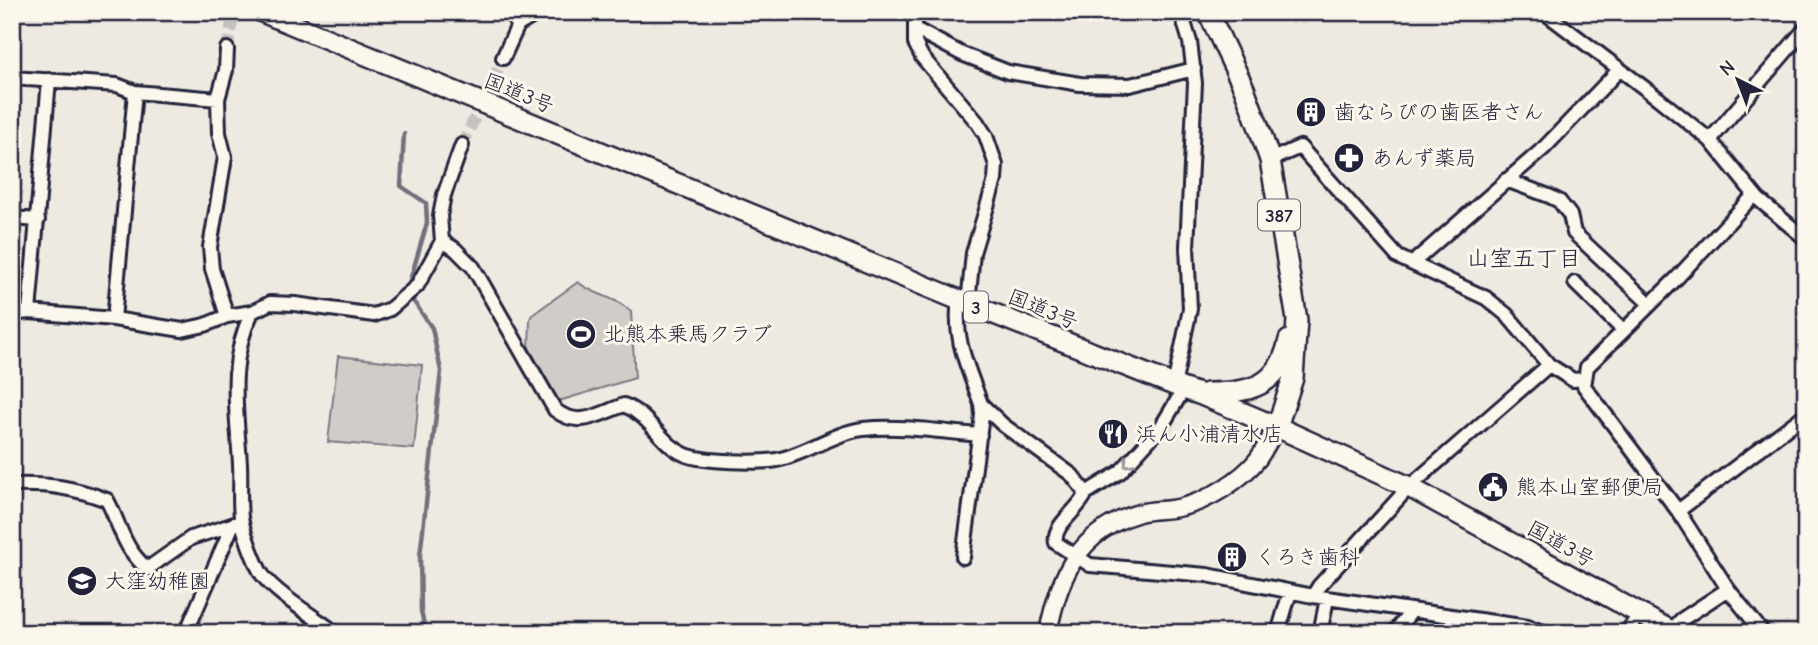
<svg xmlns="http://www.w3.org/2000/svg" width="1818" height="645" font-family="'Comic Neue','Klee One',sans-serif">
<style>
.pitch{fill:#d0cdc9;stroke:#797882;stroke-width:2}
.lines{fill:none;stroke-linecap:round;stroke-linejoin:round}
.stream{stroke:#716f7c;stroke-width:4.5}
.minor-tunnel{stroke:#c5c2c1;stroke-width:12;stroke-dasharray:12 6;stroke-linecap:butt}
.minor-casing{stroke:#22223b;stroke-width:18}
.tertiary-casing{stroke:#22223b;stroke-width:21}
.trunk-casing{stroke:#22223b;stroke-width:24}
.minor{stroke:#fbf7ec;stroke-width:12}
.tertiary{stroke:#fbf7ec;stroke-width:16}
.trunk{stroke:#fbf7ec;stroke-width:19}
.oneway{stroke:#99979c}
.labels{text-anchor:middle;stroke-width:6;stroke-linejoin:round;paint-order:stroke}
.shield{fill:#fbf7ec;stroke:#636270;stroke-width:2}
.shield-label{font-size:19px;font-weight:bold;fill:#22223b}
.street-label{font-size:21px;fill:#22223b;stroke:#fbf7ec}
.poi-label{font-size:21px;fill:#22223b;stroke:#fbf7ec;text-anchor:start}
.neighbourhood-label{font-size:23px;fill:#22223b;stroke:#fbf7ec}
</style>
<rect width="100%" height="100%" fill="#eeeae2"/>
<filter id="ink" filterUnits="userSpaceOnUse"><feTurbulence type="fractalNoise" baseFrequency=".0143" numOctaves="2"/><feDisplacementMap in="SourceGraphic" scale="14" xChannelSelector="R" yChannelSelector="G"/><feConvolveMatrix kernelMatrix="1 2 1 2 8 2 1 2 1" color-interpolation-filters="sRGB"/></filter>
<g filter="url(#ink)">
<path class="pitch" d="M578 282C594 296 616 296 631 312L635 378 559 401 529 348 530 319 532 315Z
M338 356 422 365 414 449 328 442Z"/>
<g class="lines">
<path class="stream" d="M404 134 401 186 426 203 427 223 409 284 410 296 432 328 441 371 420 556 421 611 426 633"/>
<path class="minor-tunnel" d="M227 49 234 12
M462 145 503 58"/>
<g class="minor-casing">
<path id="minor" d="M915 12V43L922 57 977 122 986 136 996 165 995 180 973 253 968 304
M1544 12 1659 99 1710 140 1758 199 1806 239
M518 25 540 12
M915 29 962 54 1008 72 1080 84 1130 85 1194 69
M503 58 518 25 510 12
M12 78 117 85 135 92 218 99
M49 80 29 312 114 319 182 330 205 325 227 316 252 312 270 303 295 304 374 315 390 309 417 286 442 241 440 216 444 195 462 145
M1710 140 1806 28
M1270 160 1300 147 1398 257 1486 298 1507 315 1549 365 1573 380 1584 379
M1506 180 1549 196 1559 201 1570 215 1574 233 1650 304
M1754 195 1676 279 1587 367 1584 386 1678 511 1728 589 1763 633
M12 218 38 220
M442 241 455 249 473 267 555 410C579 429 598 414 624 405 651 416 661 445 686 455 704 462 758 463 777 460 806 454 833 433 863 429 901 425 942 432 980 435
M1415 265 1417 259 1544 148 1619 70
M1575 283 1623 330
M959 300C953 339 968 367 981 404L982 415 963 557
M252 312C227 364 237 410 240 464 241 482 239 500 241 517 243 531 254 560 261 573 273 592 316 618 336 633
M12 314 29 312
M227 316 212 269 210 247 225 157 219 133 218 99 226 70 227 49
M114 319 135 92
M1174 386 1190 309 1187 247 1195 83 1190 42 1181 12
M981 404 1003 425 1072 475 1086 493C1079 511 1052 524 1056 543L1090 565 1207 575 1313 596 1319 586 1409 487 1549 365
M12 485C50 484 72 487 107 500 116 516 122 539 132 552 136 558 142 564 147 569L191 538 241 522
M1086 493 1120 472 1161 427 1184 389
M1678 511 1806 414
M1313 596 1528 627 1548 633
M1671 631 1681 620 1728 589
M186 633 233 524
M1278 633 1290 592
M1320 633 1327 599
M1394 633 1411 612
M1626 633 1640 614"/>
</g>
<g class="tertiary-casing">
<path id="tertiary" d="M1048 633C1059 575 1079 531 1139 513 1153 509 1168 511 1182 507 1208 501 1241 480 1258 459 1265 449 1271 437 1277 427"/>
</g>
<g class="trunk-casing">
<path id="trunk" d="M262 12 959 300 1184 389 1199 394 1277 427 1409 487 1675 633
M1208 12 1244 88 1259 128 1270 160 1275 189 1297 320 1293 378 1277 427
M1207 393C1250 393 1279 387 1289 340"/>
</g>
<use href="#minor" class="minor"/>
<use href="#tertiary" class="tertiary"/>
<use href="#trunk" class="trunk"/>
</g>
<defs><path id="oneway-chevron" d="M-2-3.5L2.5 0L-2 3.5" fill="none" stroke-width="1.6" stroke-linecap="round" stroke-linejoin="round" transform="scale(1.75)"/></defs>
<use class="oneway" href="#oneway-chevron" transform="translate(1128 463) rotate(133)"/>
</g>
<defs>
<g id="building-disc" transform="scale(1.575)"><circle r="9.5" fill="#22223b" stroke="#fbf7ec"/><path d="M-4-6H4V6H1V3H-1V6H-4ZM-2.5-4.3h1.7v1.8h-1.7ZM.8-4.3h1.7v1.8H.8ZM-2.5-1h1.7V.8h-1.7ZM.8-1h1.7V.8H.8Z" fill="#fff"/></g>
<g id="pharmacy-disc" transform="scale(1.575)"><circle r="9.5" fill="#22223b" stroke="#fbf7ec"/><path d="M-2-6h4v4h4v4h-4v4h-4v-4h-4v-4h4Z" fill="#fff"/></g>
<g id="stadium-disc" transform="scale(1.575)"><circle r="9.5" fill="#22223b" stroke="#fbf7ec"/><path d="M0-5a6.5 5 0 1 0 0 10a6.5 5 0 1 0 0-10ZM-3.5-1.8h7v3.6h-7Z" fill="#fff"/></g>
<g id="restaurant-disc" transform="scale(1.575)"><circle r="9.5" fill="#22223b" stroke="#fbf7ec"/><path d="M-5-6h1v4h1v-4h1v4h1v-4h1v5L-1.5 .5V6h-2V.5L-5-1ZM5-6V6H3V1.5H1.5Q1.5-4 5-6Z" fill="#fff"/></g>
<g id="civic-disc" transform="scale(1.575)"><circle r="9.5" fill="#22223b" stroke="#fbf7ec"/><path d="M-.6-6.5H3V-4.5H.6V-3L4-1V1h2V6H-6V1h2V-1L-.6-3ZM-1.2 2.5V6h2.4V2.5Z" fill="#fff"/></g>
<g id="school-disc" transform="scale(1.575)"><circle r="9.5" fill="#22223b" stroke="#fbf7ec"/><path d="M0-5L7-2L0 1L-7-2ZM-4 1L0 2.5L4 1V4Q0 6-4 4Z" fill="#fff"/></g>
</defs>
<g fill-rule="evenodd">
<use href="#building-disc" x="1311" y="112"/>
<use href="#pharmacy-disc" x="1349" y="158"/>
<use href="#stadium-disc" x="581" y="334"/>
<use href="#restaurant-disc" x="1113" y="434"/>
<use href="#civic-disc" x="1493" y="487"/>
<use href="#building-disc" x="1232" y="557"/>
<use href="#school-disc" x="82" y="581"/>
</g>
<g class="labels">
<g class="shield">
<rect x="1258" y="199.5" width="42" height="31" rx="5"/>
<rect x="964" y="291.5" width="24" height="31" rx="5"/>
</g>
<g class="shield-label">
<text x="1279" y="222">387</text>
<text x="976" y="314">3</text>
</g>
<g class="street-label">
<text transform="translate(519 93) rotate(22)" y="7">国道3号</text>
<text transform="translate(1043 309) rotate(22)" y="7">国道3号</text>
<text transform="translate(1561 544) rotate(29)" y="7">国道3号</text>
</g>
<g class="poi-label">
<text x="1334" y="119">歯ならびの歯医者さん</text>
<text x="1372" y="165">あんず薬局</text>
<text x="604" y="341">北熊本乗馬クラブ</text>
<text x="1136" y="441">浜ん小浦清水店</text>
<text x="1516" y="494">熊本山室郵便局</text>
<text x="1255" y="564">くろき歯科</text>
<text x="105" y="588">大窪幼稚園</text>
</g>
<g class="neighbourhood-label">
<text x="1524" y="266">山室五丁目</text>
</g>
</g>
<rect width="1818" height="645" fill="none" stroke="#fbf7ec" stroke-width="42"/>
<rect x="21" y="21" width="1776" height="603" fill="none" stroke="#22223b" stroke-width="2.5" filter="url(#ink)"/>
<g transform="translate(1738 80) rotate(318)" stroke="#fbf7ec" stroke-width="5" paint-order="stroke">
<path d="M0-5L12 26L0 18L-12 26Z" fill="#22223b"/>
<text y="-10" font-size="19" font-weight="bold" text-anchor="middle" fill="#22223b">N</text>
</g>
</svg>
